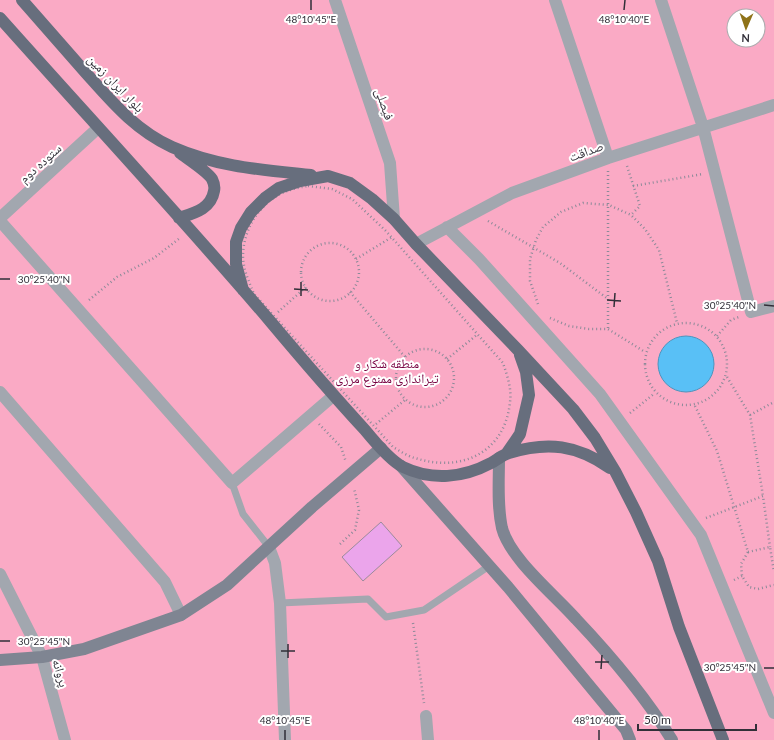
<svg xmlns="http://www.w3.org/2000/svg" width="774" height="740" font-family="Lato,'Noto Naskh Arabic',sans-serif">
<style>
.green{fill:#faaac5;fill-rule:evenodd}
.water{fill:#59c0f6;stroke:#4d94bd}
.building{fill:#eba5eb;stroke:#9b8b9b}
.lines{fill:none;stroke-linecap:round;stroke-linejoin:round}
.path{stroke:#8d8a99;stroke-width:2.5;stroke-dasharray:1 3;stroke-linecap:butt}
.lane{stroke:#a2a7af;stroke-width:7}
.street{stroke:#a2a7af;stroke-width:12}
.secondary{stroke:#7f8592;stroke-width:12}
.primary{stroke:#676e7d;stroke-width:12}
.ticks{fill:none;stroke:#312f38;stroke-width:1.5}
.labels{text-anchor:middle;stroke-width:4;stroke-linejoin:round;paint-order:stroke}
.street-label{font-size:13px;fill:#312f38;stroke:#fff}
.park-label{font-size:13px;fill:#770040;stroke:#fff}
.ticks-label{font-size:10px;text-anchor:middle;fill:#312f38;stroke:#fff;stroke-width:4;stroke-linejoin:round;paint-order:stroke}
</style>
<rect width="100%" height="100%" fill="#ece7fd"/>
<path class="green" d="M0 0H774V740H0ZM734 16H758V40H734Z"/>
<path class="water" d="M658 364a28 28 0 1 1 56 0a28 28 0 1 1-56 0Z"/>
<path class="building" d="M381 522 402 546 363 581 342 557Z"/>
<g class="lines">
<path class="path" d="M627 166 640 206 631 215
M608 171V329
M308 186 332 189 352 199 386 231 503 363C507 375 512 389 510 402 505 453 461 473 415 458 407 456 400 451 393 447L254 294C249 282 243 269 243 256 243 227 263 198 290 190 296 188 302 187 308 186Z
M633 186 703 174
M488 221 560 263 608 299
M301 272a29 29 0 1 1 58 0a29 29 0 1 1-58 0Z
M356 259 392 237
M350 292 405 357
M89 300 117 277 154 258 180 238
M538 304 530 281V259L536 240 543 227 561 212 583 203 609 205 631 215 645 229 659 250 677 323
M278 312 306 287
M550 318 569 326 589 329H608L645 352
M645 364a41 41 0 1 1 82 0a41 41 0 1 1-82 0Z
M717 336 731 320 739 317
M396 378a29 29 0 1 1 58 0a29 29 0 1 1-58 0Z
M447 359 478 334
M727 377 750 415 763 496
M695 406 717 451 748 552 741 564 742 576 749 587 758 589 774 585
M630 413 655 393
M750 415 774 402
M319 424 341 447 346 462
M376 424 406 399
M706 518 763 496 770 547
M340 544 355 530 359 510 354 488
M748 552 770 547 774 572
M734 580 742 576
M413 623 424 703"/>
<path class="lane" d="M232 483 243 514 269 547
M280 603 368 599 386 617 424 610 489 566"/>
<path class="street" d="M335 0 390 163 394 219
M555 0 608 158
M661 0 703 127 751 312 774 306
M0 218 98 128
M0 221 232 483 333 396
M447 227 479 259 600 394 701 535 774 713
M416 244 512 193 608 158 774 105
M0 392 165 582 181 615
M269 547 275 563 280 603 285 740
M0 574 42 657 65 740
M426 716 428 740"/>
<path class="secondary" d="M499 458C499 481 497 506 502 528 510 559 555 595 576 619 611 656 645 696 672 740
M401 466 508 587 626 730 630 740
M0 660 42 657 84 649 181 615 227 585 312 507 381 448"/>
<path class="primary" d="M22 0C43 24 64 48 86 73 112 102 135 130 172 147 217 167 264 170 311 175
M0 18C90 119 182 218 270 321 301 358 332 394 365 430 374 441 391 461 403 467 432 481 463 478 491 463 497 460 502 455 509 453 548 441 577 445 610 468
M179 218C194 213 211 209 214 191 215 187 214 183 212 179 208 172 188 159 180 153
M243 290 236 264V242L241 228 251 212 265 198 279 188 300 181 328 176 350 183 372 199 394 219 416 244 518 350 573 409 595 438 615 471 636 512 658 561 679 627 723 740
M507 453 520 434 529 395 526 372 520 355"/>
</g>
<path class="ticks" d="M311 10V0M624 10 625 0M0 279H10M294 289 308 290M301 296V282M607 300 621 301M764 305 774 306M614 307 615 293M0 641H10M281 651H295M288 658V644M595 662H609M764 668H774M601 669 602 655M285 740V730M599 740V730"/>
<g class="labels">
<g class="street-label">
<text transform="translate(116 83) rotate(46)" y="5">بلوار ایران زمین</text>
<text transform="translate(385 104) rotate(71)" y="5">فیصلی</text>
<text transform="translate(586 151) rotate(-20)" y="5">صداقت</text>
<text transform="translate(40 163) rotate(-42)" y="5">ستوده دوم</text>
<text transform="translate(61 673) rotate(74)" y="5">پروانه</text>
</g>
<g class="park-label">
<text x="387" y="368">منطقه شکار و<tspan x="387" dy="15">تیراندازی ممنوع مرزی</tspan></text>
</g>
</g>
<g class="ticks-label">
<text x="311" y="23">48°10'45"E</text>
<text x="624" y="23">48°10'40"E</text>
<text x="44" y="283">30°25'40"N</text>
<text x="730" y="309">30°25'40"N</text>
<text x="44" y="645">30°25'45"N</text>
<text x="730" y="671">30°25'45"N</text>
<text x="285" y="724">48°10'45"E</text>
<text x="599" y="724">48°10'40"E</text>
</g>
<g transform="translate(746 28) rotate(182)"><circle r="19" fill="#ffffff" stroke="#adacaf"/>
<path d="M0-3L7 15L0 10L-7 15Z" fill="#8f7318"/>
<text y="-6" font-size="11" font-weight="bold" text-anchor="middle" fill="#312f38">N</text>
</g>
<path d="M638 724v6h118v-6" fill="none" stroke="#312f38" stroke-width="2"/>
<text x="644" y="724" font-size="12" fill="#312f38" stroke="#ffffff" stroke-width="3" paint-order="stroke">50 m</text>
</svg>
